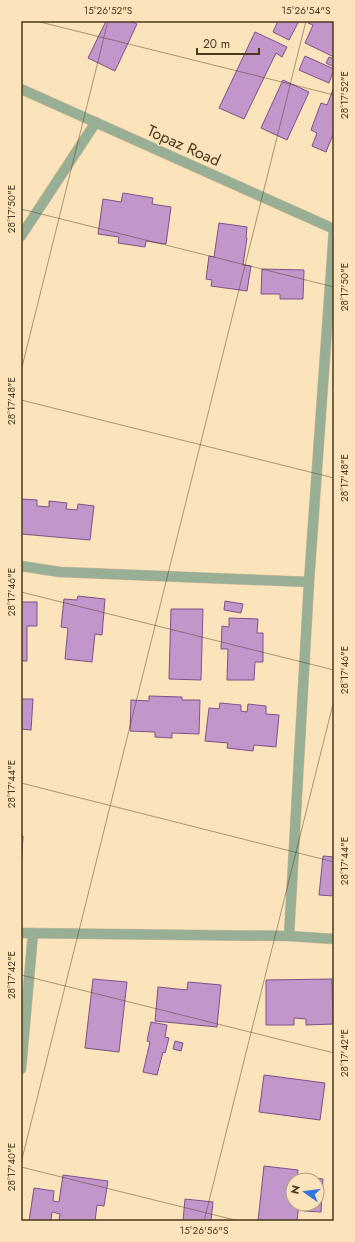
<svg xmlns="http://www.w3.org/2000/svg" width="355" height="1242" font-family="Jost,sans-serif">
<style>
.building{fill:#c296cb;stroke:#7e5288}
.lines{fill:none;stroke-linecap:round;stroke-linejoin:round}
.minor-casing{stroke:#d7c19b;stroke-width:11}
.minor{stroke:#99af95;stroke-width:10}
.ticks{fill:none;stroke:#48381c;stroke-width:1;stroke-opacity:0.45}
.labels{text-anchor:middle;stroke-width:3;stroke-linejoin:round;paint-order:stroke}
.street-label{font-size:16px;fill:#48381c;stroke:#fbe3bb}
.neatline{fill:none;stroke:#48381c;stroke-width:1.5}
.ticks-label{font-size:10px;text-anchor:middle;fill:#48381c}
</style>
<rect width="100%" height="100%" fill="#fbe3bb"/>
<path class="building" d="M106 21H131L137 24 115 71 88 58Z
M278 21H299L289 40 273 32Z
M309 21H334V57L305 43 313 25 308 23Z
M255 32 287 47 282 57 276 53 244 119 219 108Z
M305 56 334 69 329 83 299 70Z
M329 57 334 59V67L326 63Z
M283 80 309 92 287 140 261 128Z
M334 87V132L326 152 312 146 317 133 311 130 321 103 327 105Z
M123 193 153 198 152 204 171 207 166 244 146 241 145 247 118 243 119 237 98 234 103 199 121 202Z
M219 223 247 227 246 238H247L243 265 251 266 247 291 211 286 212 280 206 279 209 256 214 257Z
M262 269 304 270 303 299H280V294H261Z
M21 499 37 500V506L49 507V501L67 503 66 509 77 510 78 504 94 506 90 540 21 534Z
M78 596 105 599 102 635 95 634 92 662 65 659 68 628 61 627 64 599 77 600Z
M225 601 243 604 241 613 224 610Z
M21 602H37V626H27V661H21Z
M171 609H203L201 680 169 679Z
M229 618 258 619 257 633H263V662H255L254 680H227L228 649H221L222 626 229 627Z
M149 696 182 697V700H200L199 734 172 733V738L155 737V732L130 731 131 700 149 701Z
M21 699H33L31 730 21 729Z
M220 703 241 705V711L247 712 248 704 266 706V714L279 715 276 747 254 745 253 751 227 748 228 743 205 741 209 708 219 709Z
M21 836H23L21 871Z
M323 856 334 857V896L319 895Z
M93 979 127 982 119 1052 85 1048Z
M332 979 333 1024 306 1025V1019L294 1018V1025H266V980Z
M188 982 221 985 217 1027 155 1021 158 987 187 990Z
M151 1022 167 1025 165 1037 169 1038 165 1053 163 1052 157 1075 143 1072 150 1042 147 1041Z
M175 1041 183 1043 181 1051 173 1049Z
M264 1075 325 1083 320 1120 259 1112Z
M264 1166 298 1170 297 1180H293V1204H299L297 1221H258Z
M63 1175 108 1181 104 1206 97 1205 95 1221H59L60 1214 52 1212 51 1221H29L34 1188 54 1191 53 1201 59 1202Z
M307 1177 323 1179 321 1212 304 1211 305 1204H317V1180H307Z
M185 1199 213 1202 211 1221H183Z"/>
<g class="lines">
<g class="minor-casing">
<path id="minor" d="M21 89 334 229
M21 236 96 122
M21 566 60 572 309 582
M21 933 289 936 334 939
M289 936 309 582 334 229
M21 1069 33 933"/>
</g>
<use href="#minor" class="minor"/>
</g>
<path class="ticks" d="M36 21 334 95M21 209 334 287M21 371 108 21M21 400 334 478M21 592 334 670M21 783 334 862M21 975 334 1053M21 1163 306 21M21 1167 239 1221M204 1221 334 700"/>
<g class="labels">
<g class="street-label">
<text transform="translate(184 145) rotate(24)" y="6">Topaz Road</text>
</g>
</g>
<rect width="355" height="1242" fill="none" stroke="#fbe3bb" stroke-width="44"/>
<g transform="translate(305 1192) rotate(284)"><circle r="19" fill="#fbe3bb" stroke="#b39f7b"/>
<path d="M0-3L7 15L0 10L-7 15Z" fill="#3474e2"/>
<text y="-6" font-size="11" font-weight="bold" text-anchor="middle" fill="#48381c">N</text>
</g>
<path d="M197 48v6h62v-6" fill="none" stroke="#48381c" stroke-width="2"/>
<text x="203" y="48" font-size="12" fill="#48381c" stroke="#fbe3bb" stroke-width="3" paint-order="stroke">20 m</text>
<rect x="22" y="22" width="311" height="1198" class="neatline"/>
<g class="ticks-label">
<text x="108" y="14">15°26'52"S</text>
<text x="306" y="14">15°26'54"S</text>
<text transform="translate(344 95) rotate(-90)" y="4">28°17'52"E</text>
<text transform="translate(11 209) rotate(-90)" y="4">28°17'50"E</text>
<text transform="translate(344 287) rotate(-90)" y="4">28°17'50"E</text>
<text transform="translate(11 401) rotate(-90)" y="4">28°17'48"E</text>
<text transform="translate(344 478) rotate(-90)" y="4">28°17'48"E</text>
<text transform="translate(11 592) rotate(-90)" y="4">28°17'46"E</text>
<text transform="translate(344 670) rotate(-90)" y="4">28°17'46"E</text>
<text transform="translate(11 784) rotate(-90)" y="4">28°17'44"E</text>
<text transform="translate(344 861) rotate(-90)" y="4">28°17'44"E</text>
<text transform="translate(11 975) rotate(-90)" y="4">28°17'42"E</text>
<text transform="translate(344 1053) rotate(-90)" y="4">28°17'42"E</text>
<text transform="translate(11 1167) rotate(-90)" y="4">28°17'40"E</text>
<text x="204" y="1234">15°26'56"S</text>
</g>
</svg>
